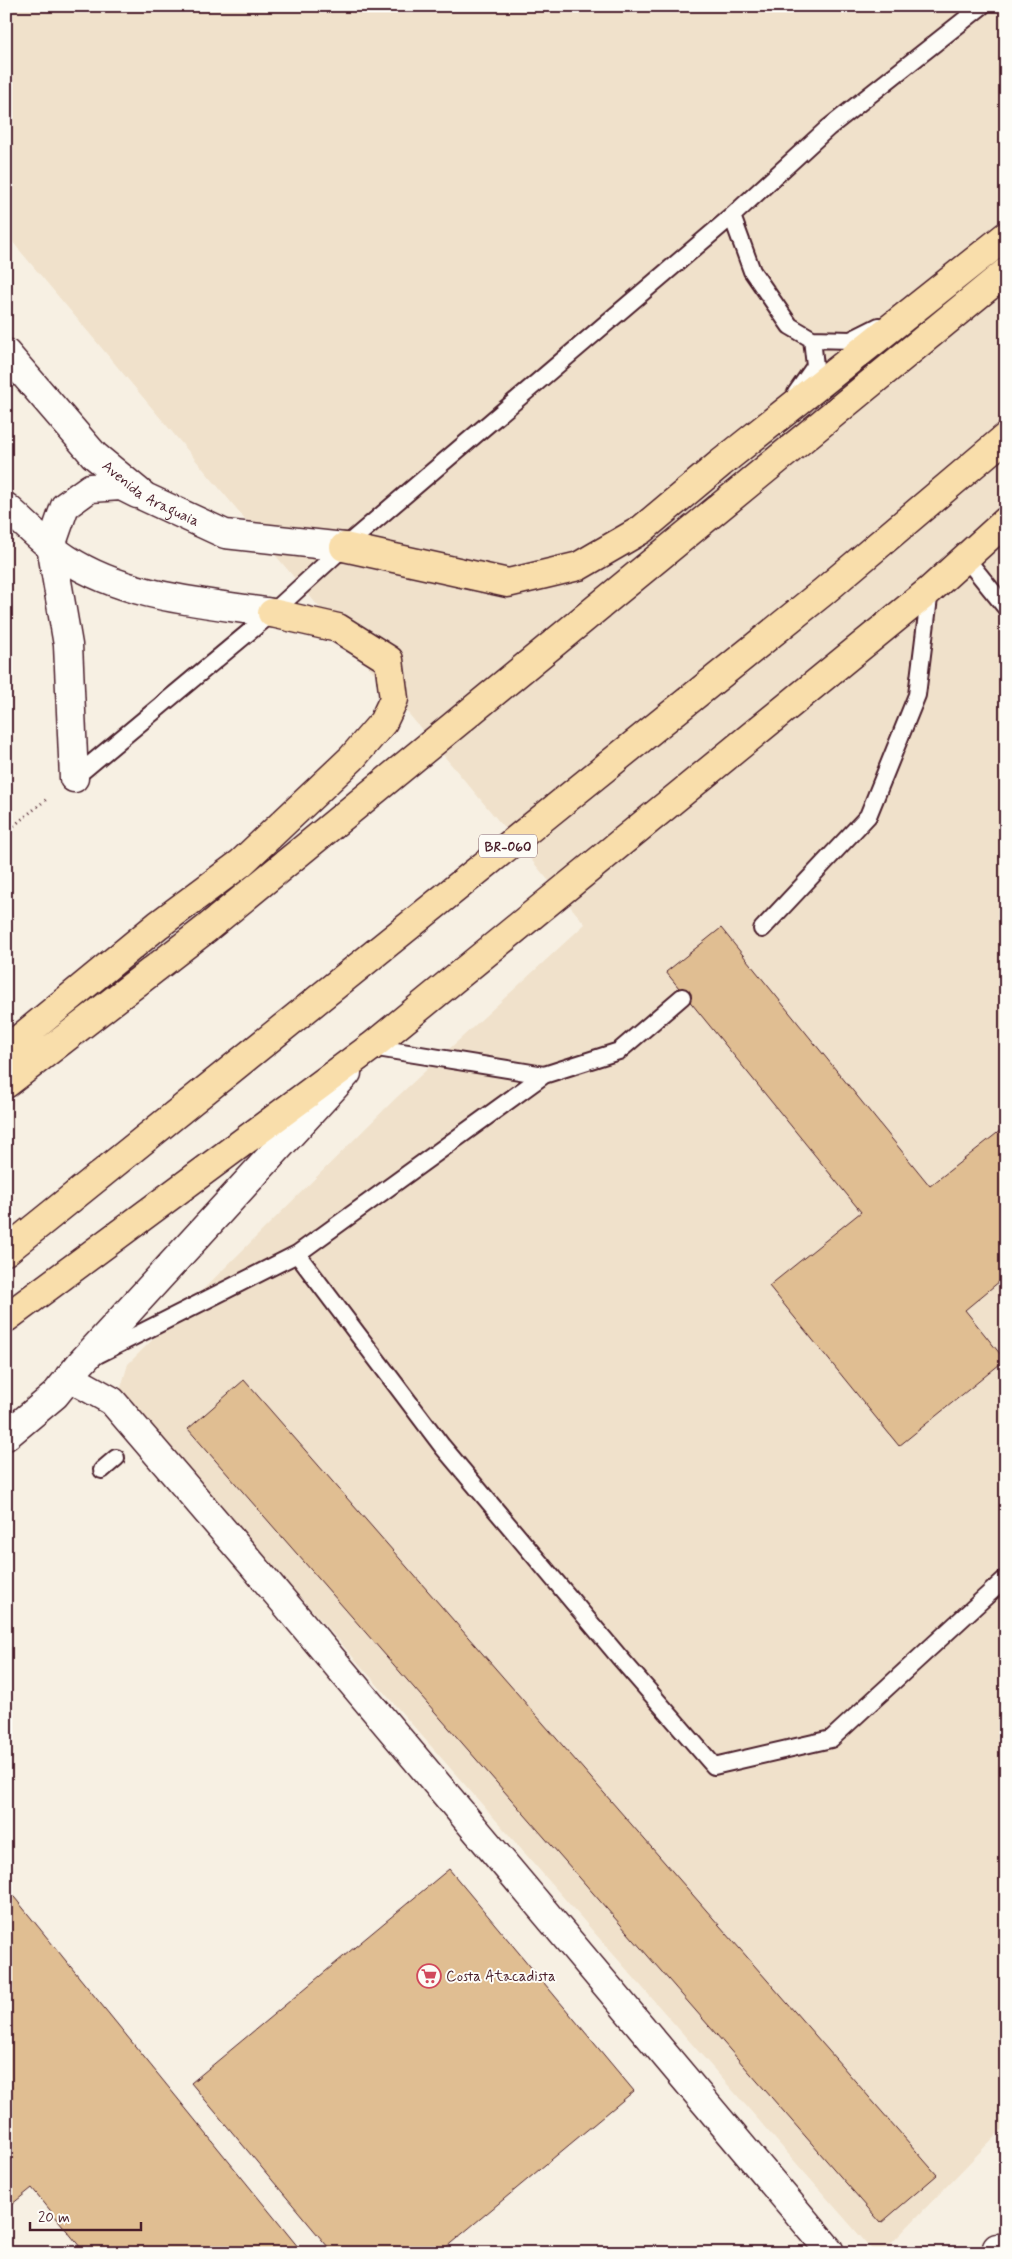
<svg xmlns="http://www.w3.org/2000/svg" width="1012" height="2259" font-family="Mynerve,sans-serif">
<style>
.built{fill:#f0e1cb}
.building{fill:#e0be92;stroke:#4a1f2b}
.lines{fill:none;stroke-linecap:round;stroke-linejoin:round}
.lane-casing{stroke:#4a1f2b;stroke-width:20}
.street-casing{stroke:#4a1f2b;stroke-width:31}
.secondary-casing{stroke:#4a1f2b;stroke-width:31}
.primary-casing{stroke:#4a1f2b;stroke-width:31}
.highway-casing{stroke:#4a1f2b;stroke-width:31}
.path{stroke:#4a1f2b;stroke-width:3;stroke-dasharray:1 4;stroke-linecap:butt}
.lane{stroke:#fdfcf7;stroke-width:16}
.street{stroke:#fdfcf7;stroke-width:28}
.secondary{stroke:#fdfcf7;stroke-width:28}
.primary{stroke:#f9deab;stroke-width:28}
.highway{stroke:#f9deab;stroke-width:28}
.labels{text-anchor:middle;stroke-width:4;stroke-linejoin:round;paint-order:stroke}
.shield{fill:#fdfcf7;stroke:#806168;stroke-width:1}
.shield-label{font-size:14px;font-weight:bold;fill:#4a1f2b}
.street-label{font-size:15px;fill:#4a1f2b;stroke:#fdfcf7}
.poi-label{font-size:15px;fill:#4a1f2b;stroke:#fdfcf7;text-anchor:start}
</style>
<rect width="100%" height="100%" fill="#f7f0e3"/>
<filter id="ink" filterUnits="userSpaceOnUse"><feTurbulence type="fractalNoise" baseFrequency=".02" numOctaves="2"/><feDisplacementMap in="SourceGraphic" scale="10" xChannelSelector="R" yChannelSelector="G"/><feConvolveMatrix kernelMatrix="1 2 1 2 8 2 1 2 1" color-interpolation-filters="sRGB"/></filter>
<g filter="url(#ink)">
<path class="built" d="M6 6H1006V2125L882 2253H875L120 1391 128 1364 396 1098 585 924 6 234Z"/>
<path class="building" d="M721 928 930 1186 1006 1126V1276L965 1310 1005 1360 899 1446 769 1286 861 1212 666 972Z
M244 1380 937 2175 881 2223 188 1429Z
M449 1869 634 2091 439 2253H333L191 2083Z
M6 1887 303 2253H85L32 2188 6 2209Z"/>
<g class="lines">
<g class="lane-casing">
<path id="lane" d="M879 326 851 340 812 339 790 326 752 271 732 216 828 128 982 6
M796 393 815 366 812 339
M964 556 1006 608
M74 778 272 613 344 547 732 216
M762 929 868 816 917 695 930 590
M371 1047 544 1075 619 1051 682 997
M297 1254 442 1446 620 1658 714 1766 831 1739 1006 1578
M95 1356 297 1254 544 1075
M102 1470 116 1458"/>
</g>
<g class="street-casing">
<path id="street" d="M69 1377 112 1401 252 1564 829 2250V2253
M997 2248 1002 2253"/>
</g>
<g class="secondary-casing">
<g id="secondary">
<path id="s1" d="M6 353 94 455 145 497 225 534 344 547"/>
<path d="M6 507C26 524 45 545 67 559 127 598 203 602 272 613"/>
<path d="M74 778 68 645 51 546 65 506 90 488 121 486 137 494"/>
<path d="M6 1436 55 1395 80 1364 347 1073"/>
</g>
</g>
<g class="primary-casing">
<path id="primary" d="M371 1047 930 590 1006 521"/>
</g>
<g class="highway-casing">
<path id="highway" d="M344 547 508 583 579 566 641 530 721 463 1006 236
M6 1050 158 925 241 863 352 758 383 722 394 699 389 660 338 628 272 613
M6 1084 206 929 1006 272
M6 1251 823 592 1006 437
M6 1318 371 1047"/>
</g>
<path class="path" d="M6 832 48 798"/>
<use href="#lane" class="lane"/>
<use href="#street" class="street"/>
<use href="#secondary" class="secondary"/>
<use href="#primary" class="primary"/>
<use href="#highway" class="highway"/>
</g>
</g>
<defs>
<g id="supermarket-ring" transform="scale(1.25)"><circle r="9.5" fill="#fdfcf7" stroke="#d1495b" stroke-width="1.5"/><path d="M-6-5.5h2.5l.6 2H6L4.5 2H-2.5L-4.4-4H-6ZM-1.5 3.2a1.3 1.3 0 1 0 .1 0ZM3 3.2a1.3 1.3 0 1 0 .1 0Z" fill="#d1495b"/></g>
</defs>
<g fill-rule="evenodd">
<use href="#supermarket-ring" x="429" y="1976"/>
</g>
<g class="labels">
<rect class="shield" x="479" y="834.5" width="58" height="23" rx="4"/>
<g class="shield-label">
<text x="508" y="851">BR-060</text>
</g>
<g class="street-label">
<text dy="5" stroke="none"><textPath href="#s1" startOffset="204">Avenida Araguaia</textPath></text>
</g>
<g class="poi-label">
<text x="446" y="1981">Costa Atacadista</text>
</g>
</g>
<rect width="1012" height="2259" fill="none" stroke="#fdfcf7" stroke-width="25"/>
<rect x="12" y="12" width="987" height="2234" fill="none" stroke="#4a1f2b" stroke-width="2" filter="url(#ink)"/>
<path d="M30 2222v8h111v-8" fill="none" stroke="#4a1f2b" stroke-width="2.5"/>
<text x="38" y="2222" font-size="15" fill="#4a1f2b" stroke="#fdfcf7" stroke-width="4" paint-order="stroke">20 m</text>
</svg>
